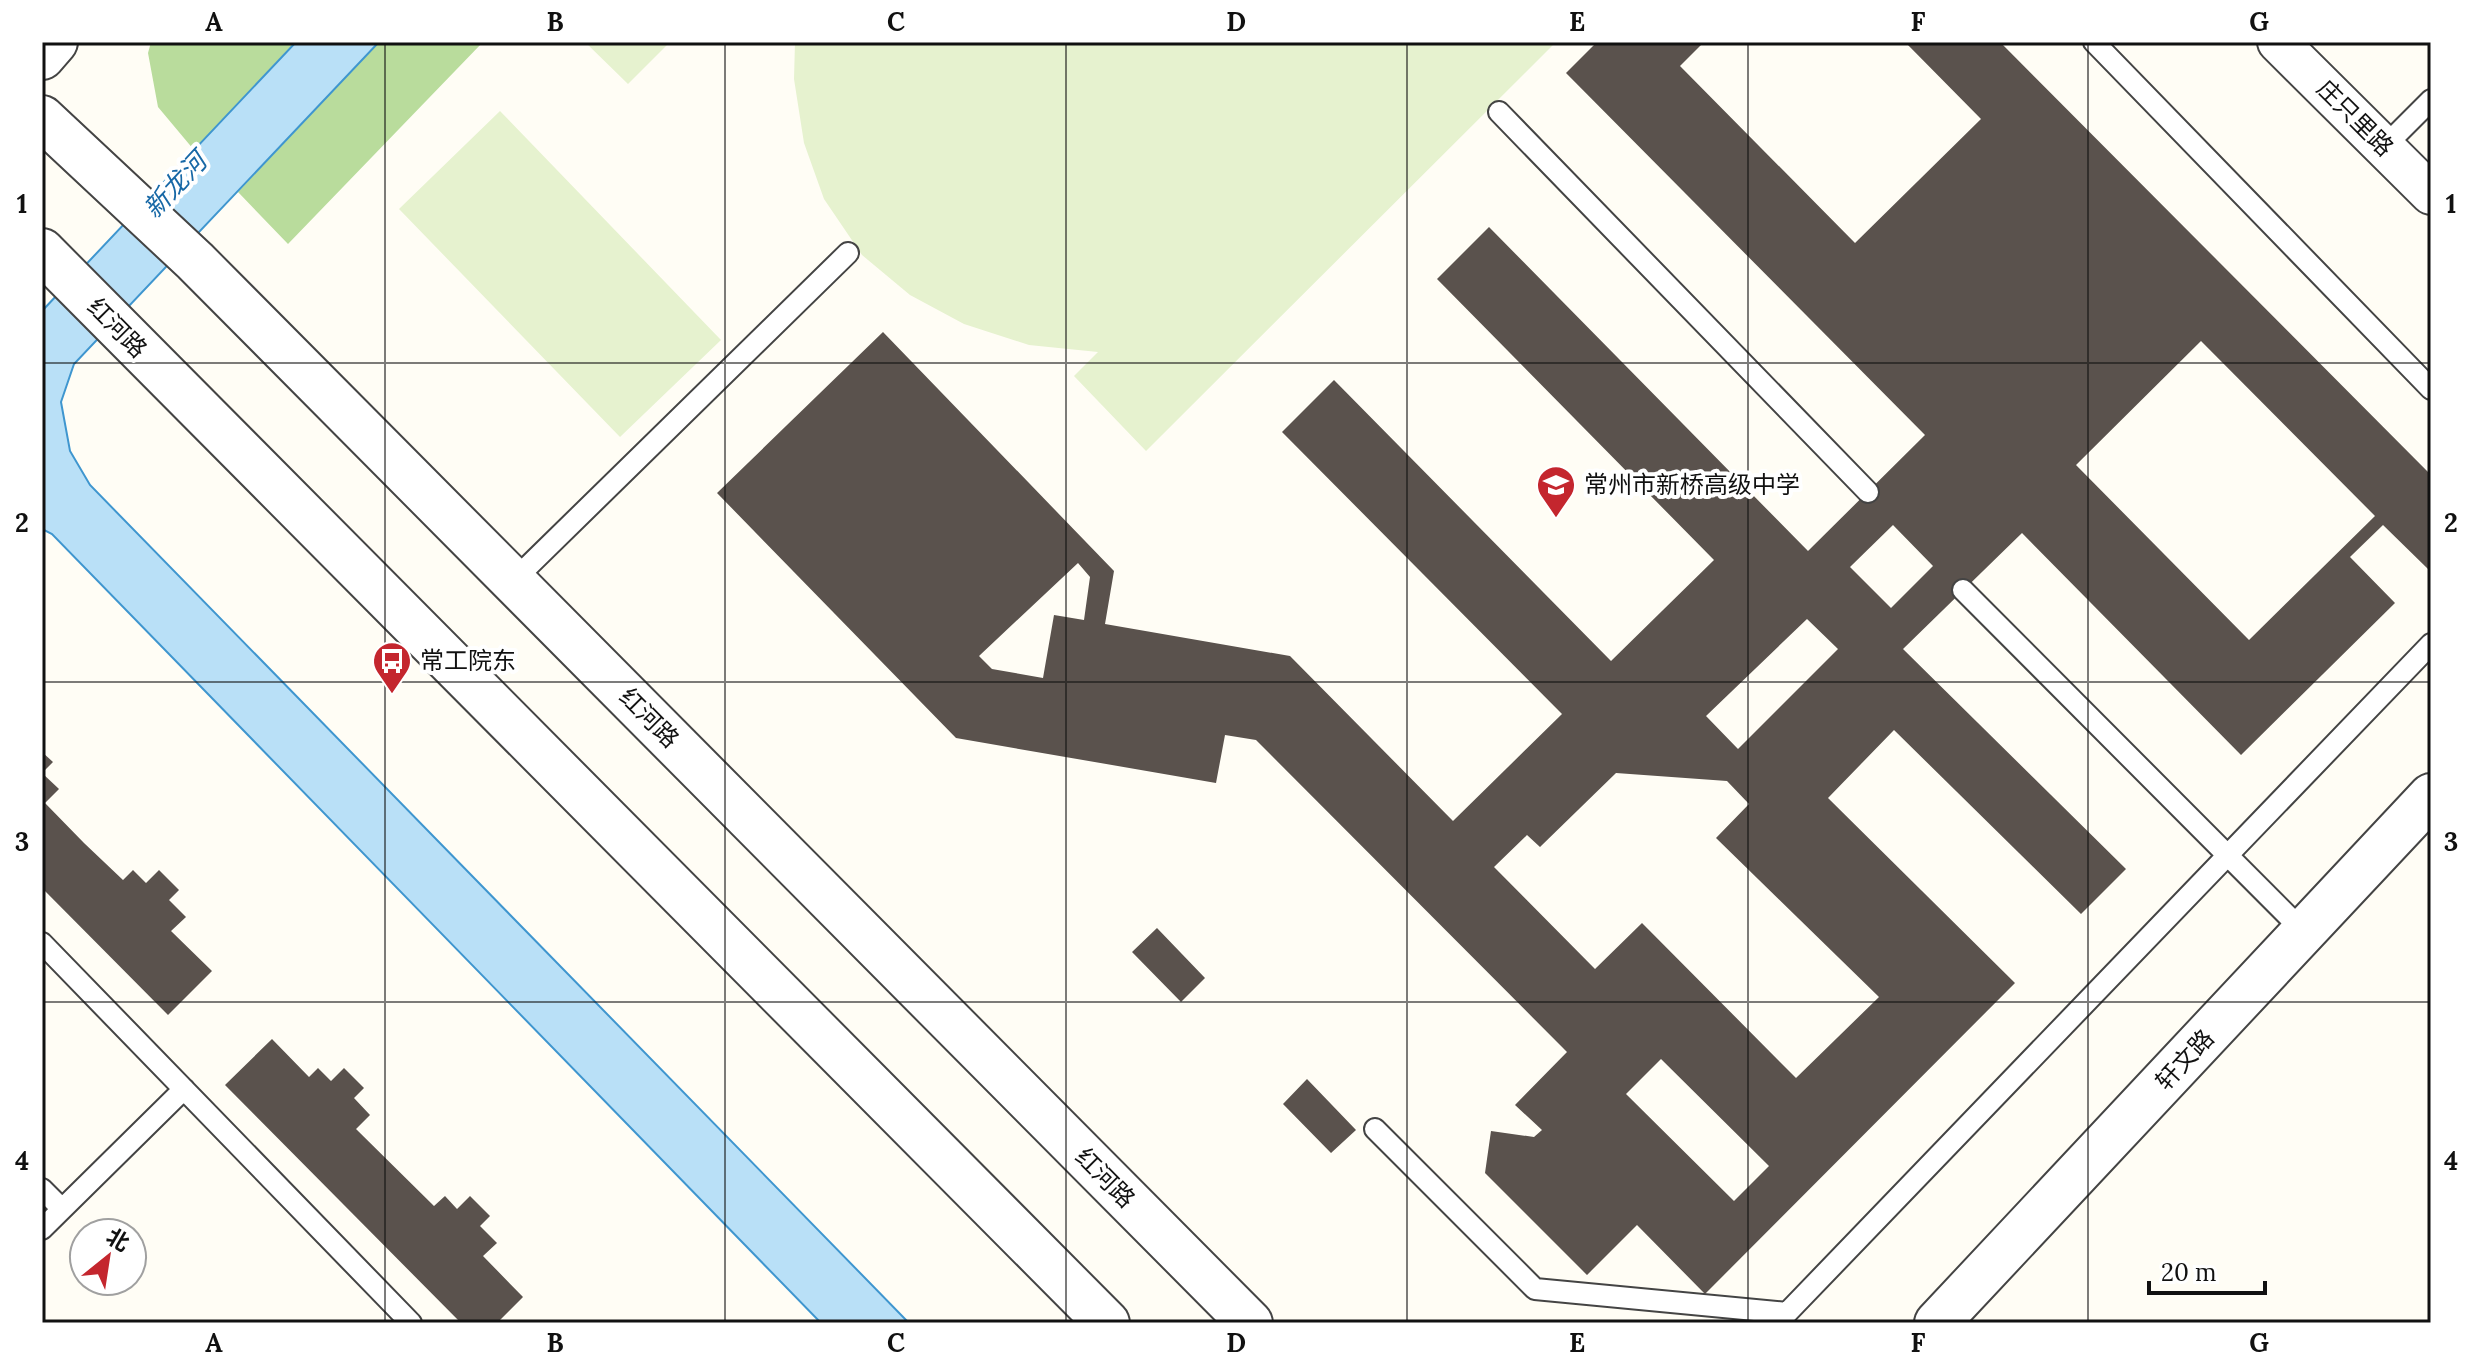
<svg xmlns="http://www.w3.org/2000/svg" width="2473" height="1365" font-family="Lora,'Noto Sans SC',serif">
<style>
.forest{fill:#b9dc9c}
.pitch{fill:#e6f2cf}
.water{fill:#b9e0f7;stroke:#3f96cf;stroke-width:2}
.building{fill:#5a524d;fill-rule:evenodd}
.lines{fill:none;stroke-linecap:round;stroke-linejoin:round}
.service-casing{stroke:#444;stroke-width:24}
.minor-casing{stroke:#444;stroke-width:44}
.tertiary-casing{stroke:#444;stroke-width:48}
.service{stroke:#fff;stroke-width:20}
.minor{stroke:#fff;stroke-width:40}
.tertiary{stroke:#fff;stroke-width:44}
.grid{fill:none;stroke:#111;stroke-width:2;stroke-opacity:0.55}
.labels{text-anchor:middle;stroke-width:8;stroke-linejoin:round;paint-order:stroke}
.street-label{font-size:24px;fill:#111;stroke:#fff}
.poi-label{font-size:24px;fill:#111;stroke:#fff;text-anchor:start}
.water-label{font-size:26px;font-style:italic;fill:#1768a6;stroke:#fff}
.neatline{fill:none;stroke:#111;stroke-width:3}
.grid-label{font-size:26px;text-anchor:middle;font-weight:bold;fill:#111}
</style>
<rect width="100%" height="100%" fill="#fffdf5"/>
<path class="forest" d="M151 42H295L194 150 158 107 148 53Z
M379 42H483L288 244 238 192Z"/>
<path class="pitch" d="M585 42H670L628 84Z
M795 42H1556L1146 451 1074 376 1098 352 1029 345 964 324 910 295 862 255 824 199 804 143 794 79Z
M500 111 721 340 620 437 399 209Z"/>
<path class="water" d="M296 42H379L74 364 61 402 70 451 90 485 909 1323H821L52 534 42 529V311Z"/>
<path class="building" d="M1597 42H1704L1680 66 1855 243 1981 119 1905 42H2000L2431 475V566L2428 569 2383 525 2350 557 2395 603 2241 755 2022 533 1903 649 2126 869 2081 914 1894 730 1828 798 2015 983 1705 1294 1637 1225 1587 1275 1485 1173 1491 1131 1534 1137 1542 1130 1515 1105 1567 1052 1256 740 1225 735 1216 783 956 738 717 493 883 332 1114 571 1105 624 1290 656 1453 821 1562 714 1282 432 1334 380 1611 661 1714 560 1437 279 1489 227 1808 551 1925 435 1566 73ZM2201 341 2375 516 2249 640 2076 465ZM1893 525 1933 566 1891 608 1850 567ZM1078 563 1090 577 1084 620 1054 615 1043 678 992 669 979 656ZM1807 619 1838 649 1738 749 1706 716ZM1616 773 1727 781 1749 804 1716 838 1879 997 1796 1078 1642 923 1595 969 1494 867 1527 835 1540 847ZM1661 1059 1769 1166 1734 1201 1626 1094Z
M42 752 53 762 42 773 59 789 45 803 84 843 123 880 133 870 146 883 159 870 179 890 169 900 186 917 171 931 212 971 168 1015 42 888Z
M1157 928 1205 978 1181 1002 1132 952Z
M272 1039 309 1077 318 1068 331 1081 344 1068 364 1088 354 1098 370 1115 356 1129 434 1206 445 1196 457 1209 470 1196 490 1216 480 1226 497 1243 483 1256 523 1297 497 1323H461L225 1085Z
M1307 1079 1356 1130 1331 1153 1283 1104Z"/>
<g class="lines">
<g class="service-casing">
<path id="service" d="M2094 42 2431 389
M1499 112 1868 492
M2384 147 2431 100
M513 581 848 253
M1963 590 2305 933
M42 943 411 1323
M1375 1129 1535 1289 1787 1313 2431 644
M42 1189 62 1209
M42 1229 184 1089"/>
</g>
<g class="minor-casing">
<path id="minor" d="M2278 42 2431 194"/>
</g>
<g class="tertiary-casing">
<path id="tertiary" d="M42 57 55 42
M42 118 195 261 1250 1323
M42 251 1107 1323
M1937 1323 2431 796"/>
</g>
<use href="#service" class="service"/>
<use href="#minor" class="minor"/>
<use href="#tertiary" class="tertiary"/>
</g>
<path class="grid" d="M385 42V1323M725 42V1323M1066 42V1323M1407 42V1323M1748 42V1323M2088 42V1323M42 363H2431M42 682H2431M42 1002H2431"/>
<defs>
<g id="school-pin" transform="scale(2)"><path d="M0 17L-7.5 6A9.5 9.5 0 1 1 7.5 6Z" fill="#c4262e" stroke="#fff"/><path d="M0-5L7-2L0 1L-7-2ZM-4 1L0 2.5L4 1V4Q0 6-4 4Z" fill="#fff"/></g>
<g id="bus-pin" transform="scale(2)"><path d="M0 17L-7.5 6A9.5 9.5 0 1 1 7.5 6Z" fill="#c4262e" stroke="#fff"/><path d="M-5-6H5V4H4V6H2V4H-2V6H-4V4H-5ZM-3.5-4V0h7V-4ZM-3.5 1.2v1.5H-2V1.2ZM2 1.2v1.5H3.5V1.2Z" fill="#fff"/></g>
</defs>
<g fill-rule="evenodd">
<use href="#school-pin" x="1556" y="485"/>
<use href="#bus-pin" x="392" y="661"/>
</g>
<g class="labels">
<g class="street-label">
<text transform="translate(2355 118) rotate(45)" y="8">庄只里路</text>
<text transform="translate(117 328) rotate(45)" y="8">红河路</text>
<text transform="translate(649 718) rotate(45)" y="8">红河路</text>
<text transform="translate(2185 1060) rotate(-47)" y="8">轩文路</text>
<text transform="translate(1105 1178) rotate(45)" y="8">红河路</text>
</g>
<g class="poi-label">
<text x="1584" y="493">常州市新桥高级中学</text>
<text x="420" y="669">常工院东</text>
</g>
<g class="water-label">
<text transform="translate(175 185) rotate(-47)" y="9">新龙河</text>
</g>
</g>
<rect width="2473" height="1365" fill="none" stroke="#ffffff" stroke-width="88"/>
<g transform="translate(108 1257) rotate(30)"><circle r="38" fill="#ffffff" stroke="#a0a0a0" stroke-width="2"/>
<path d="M0-6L14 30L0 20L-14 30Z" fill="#c4262e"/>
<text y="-12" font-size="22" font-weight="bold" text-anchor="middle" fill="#111111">北</text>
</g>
<path d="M2149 1281v12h116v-12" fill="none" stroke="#111111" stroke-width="4"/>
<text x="2161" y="1281" font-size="24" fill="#111111" stroke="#ffffff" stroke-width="6" paint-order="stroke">20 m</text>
<rect x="44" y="44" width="2385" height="1277" class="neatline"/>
<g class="grid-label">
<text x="214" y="31">A</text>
<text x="555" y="31">B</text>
<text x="896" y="31">C</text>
<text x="1236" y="31">D</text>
<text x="1577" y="31">E</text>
<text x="1918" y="31">F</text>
<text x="2259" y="31">G</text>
<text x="22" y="213">1</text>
<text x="2451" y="213">1</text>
<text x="22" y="532">2</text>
<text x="2451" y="532">2</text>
<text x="22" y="851">3</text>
<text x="2451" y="851">3</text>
<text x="22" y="1170">4</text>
<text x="2451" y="1170">4</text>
<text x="214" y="1352">A</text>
<text x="555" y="1352">B</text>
<text x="896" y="1352">C</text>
<text x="1236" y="1352">D</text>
<text x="1577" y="1352">E</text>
<text x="1918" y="1352">F</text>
<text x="2259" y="1352">G</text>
</g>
</svg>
